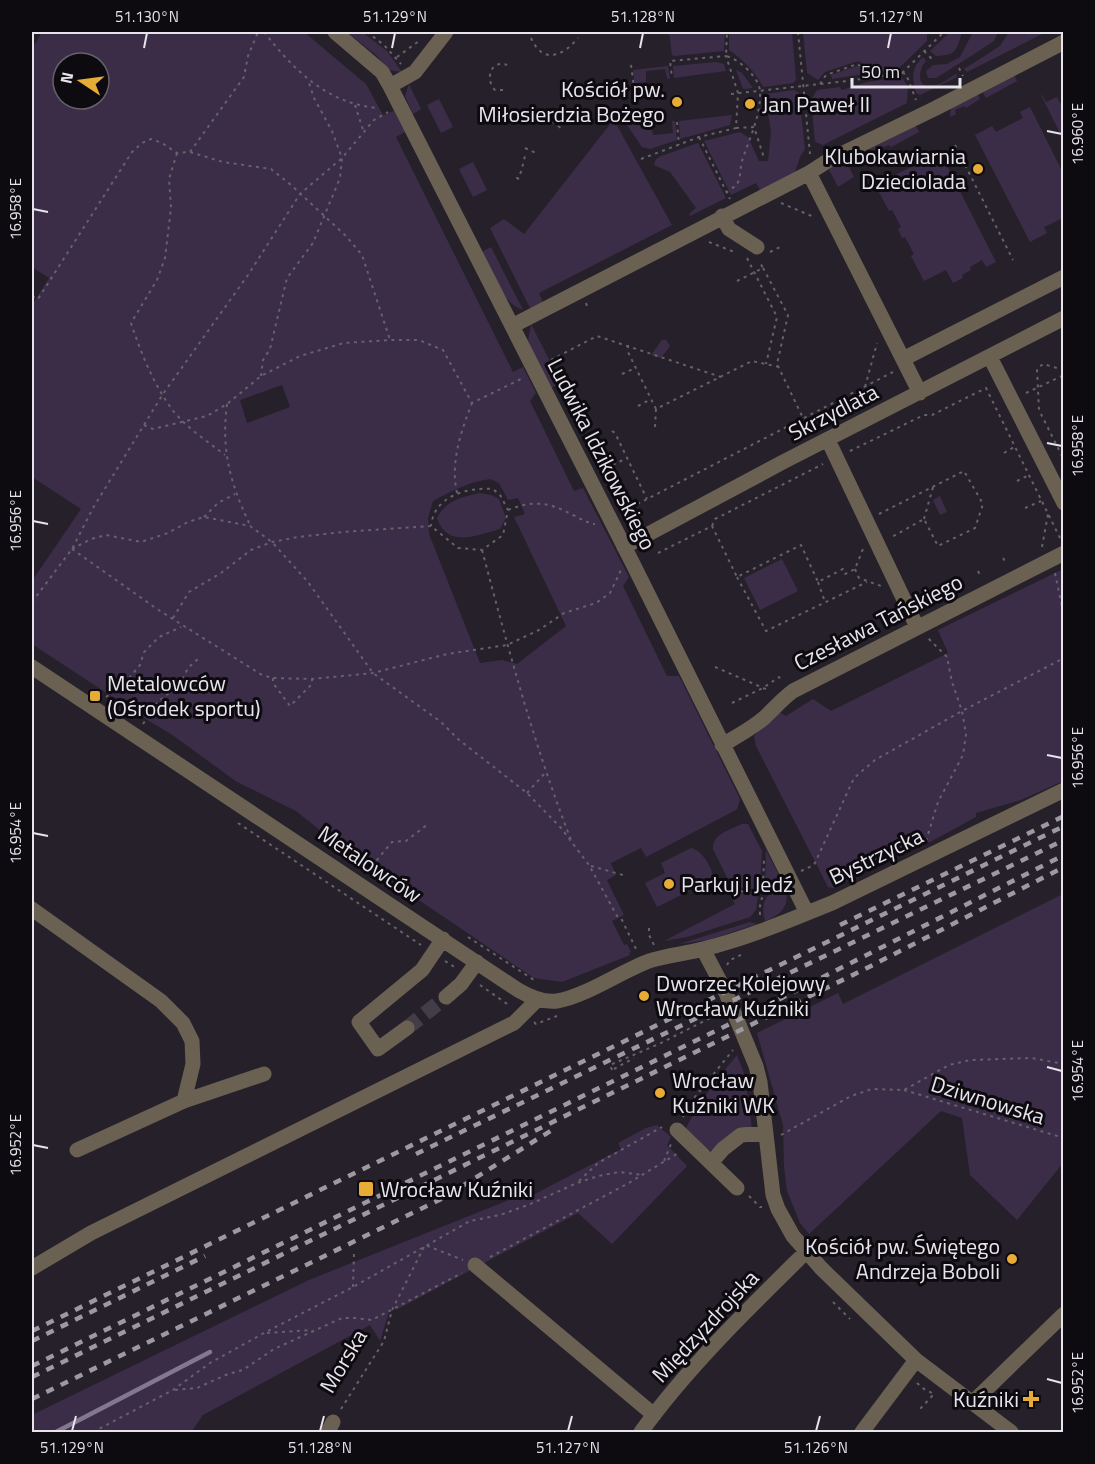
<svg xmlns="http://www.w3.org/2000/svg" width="1095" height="1464" font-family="'Titillium Web',sans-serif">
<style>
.green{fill:#3b2d48;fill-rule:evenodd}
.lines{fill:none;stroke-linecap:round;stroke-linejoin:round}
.stream{stroke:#847891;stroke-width:4.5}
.minor-tunnel{stroke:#433d48;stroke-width:15;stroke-dasharray:15 8;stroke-linecap:butt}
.path{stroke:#66616b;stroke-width:2;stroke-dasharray:3 4.5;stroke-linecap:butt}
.minor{stroke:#6a6152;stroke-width:15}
.rail{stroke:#9d99a2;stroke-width:4.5;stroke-dasharray:8 8;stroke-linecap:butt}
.ticks{fill:none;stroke:#e7e4ec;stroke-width:2}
.poi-dot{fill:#e7ac36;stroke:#0d0b10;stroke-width:2}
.labels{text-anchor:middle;stroke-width:6;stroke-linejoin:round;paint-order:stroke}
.poi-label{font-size:22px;fill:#e7e4ec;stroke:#0d0b10;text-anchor:start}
.street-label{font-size:22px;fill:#e7e4ec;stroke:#0d0b10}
.neatline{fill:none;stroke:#e7e4ec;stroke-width:2}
.ticks-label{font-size:15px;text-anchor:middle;fill:#e7e4ec}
</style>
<rect width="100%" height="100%" fill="#26202b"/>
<path class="green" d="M42 32H304L366 84 383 115 394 111 405 132 396 137 513 372 523 367 536 393 530 401 574 491 583 488 629 577 623 586 667 676H679L740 799 737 809 734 811 646 857 641 848 611 863 616 875 607 880 624 915 612 921 624 945 627 944 631 952 629 953 630 955 562 982 534 978 345 850 296 811 237 782 171 734 149 721 32 644V581L81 509 32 477V305L49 278 32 267V49ZM63 63H99V99H63ZM282 385 290 407 247 423 240 400ZM490 479 499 483 508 500 518 498 525 514 514 517 566 626 517 664 502 660 480 663 429 534 428 518 433 501C452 491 468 482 490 479Z
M347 32H362L387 51 402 72 389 70 376 55Z
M669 32H725L724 51 674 56 672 55Z
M729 32H792L796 80 793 83 763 87C755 71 743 60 729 50Z
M803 32H927V41L899 68 878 72 858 61 825 72 818 80 807 73Z
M950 32H962C956 51 957 55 936 56L930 51Z
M973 32H998L994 41 968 58 936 78H928L926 71 933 65 947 64 960 57Z
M1009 32H1027L1033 34 1046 32 967 72 964 69 1000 46Z
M923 57 926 61C918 70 916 89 933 86 941 85 949 78 956 74L957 77 920 95 916 93C912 78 911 68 923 57Z
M716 62 724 64 726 71 674 78 673 66Z
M668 66 670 79H667L665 69 646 71V82L639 83V88H635L633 70Z
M857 66 866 71 864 74 832 79 831 75Z
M736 70 742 73 753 88 743 89Z
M1013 72 1017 81 986 98 981 89Z
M901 77 908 86 907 103 823 145 815 142 811 100 817 90 840 87 842 90 867 82Z
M409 84 421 109 413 114 405 96Z
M794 90 799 93 805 149 800 157 795 172 761 192 756 183 731 195 704 141 740 132 748 137 759 161H768L771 132 765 94Z
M976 91 980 99 966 108 964 106 955 110 956 114 950 117 951 108Z
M1041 95H1042L1046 102 1057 97 1061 105 1063 103V139Z
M439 99 453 127 441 133 427 105Z
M1030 107 1063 173V218L1044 227 1047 233 1030 242 975 135 992 126 996 132 1023 118 1020 112Z
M732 115 730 125 680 139 679 121Z
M643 121 644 125 651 124 653 135 673 133 672 121H675L677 140 650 149 642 147 625 122Z
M615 122 672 225 539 293 543 303 531 310 490 228 504 219 524 234 611 123Z
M914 122 919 132 891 147 889 145 871 152 867 147Z
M698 143 726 198 690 216 689 214 696 208 670 172 654 165 656 159 661 156Z
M863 148 868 157 859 161 857 158 847 163 854 177 838 187 827 166Z
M943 158 996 262 986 267 982 260 970 267 971 270 962 275 963 278 953 283 946 270 924 281 911 256 914 254 905 237 902 238 898 229 901 227 892 210 889 211 875 185 917 164 919 167 931 160 933 163Z
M473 162 487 190 473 197 459 169Z
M491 247 523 310C501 303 492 272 482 252Z
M531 324 561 383 551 388 528 341Z
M662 340H666L670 346 661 358 651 355Z
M480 493 491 495 499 499 506 518 500 529C478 535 447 549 437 518 446 500 462 497 480 493Z
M940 496 947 512 940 515 933 500Z
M782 559 798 591 760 610 744 578Z
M1063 569V781L1021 800 976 813V817L930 842 909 843 890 860 833 888 828 887 756 746 754 736 777 711 786 716 813 699 831 711 948 653 938 630Z
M742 824H748L762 851 760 887 758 889 732 888 713 849C712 834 730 830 742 824Z
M691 848C704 850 716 875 715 887L707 894 701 885 657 907 645 883 665 873 661 863Z
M766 850 780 877 765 886Z
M784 885C792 903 782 915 765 921 760 900 766 894 784 885Z
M734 892 753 893 758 896 756 910 750 917 687 937 664 941 735 904 730 894Z
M1063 894V1163L1017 1220 970 1175 962 1118 941 1111 809 1234 800 1223 787 1191 784 1167 783 1125 757 1033 838 993 843 1004Z
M750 922 757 924 708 940 679 944Z
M737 1055 745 1076 752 1129 714 1152 701 1147 685 1130C699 1102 717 1079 737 1055Z
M657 1125 671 1137 667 1145 687 1166 612 1244 578 1213 396 1310 394 1307 390 1309 380 1341 370 1325 203 1415 191 1432H32V1415L38 1412 309 1280 526 1193 529 1197 621 1149 618 1143 646 1128Z"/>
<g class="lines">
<path class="stream" d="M56 1432 210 1352"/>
<path class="minor-tunnel" d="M407 1028 446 997"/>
<path class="path" d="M264 32C294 70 326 103 377 108
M367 32 384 45 401 64
M798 32 810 154
M967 32 968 33
M32 34 33 32
M531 38C543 65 563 56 578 38
M924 51 933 60
M397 57 419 41
M631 65 634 87
M959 68 963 76
M902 73 944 32
M820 84 826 75 857 64 878 77
M503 90H495C485 80 490 59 507 65
M731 94 847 81 902 73 906 74 916 100
M355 105 364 133
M546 117 562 129
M518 118 532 114 543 121
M677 122 679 145
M736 128 754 127 764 158
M699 137 730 199
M955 145 1013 260
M525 148 536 153 538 152
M190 152 244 77 248 56 258 32
M177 153 169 179 171 208 165 258 157 280 131 323C141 353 153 383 171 408 185 427 207 441 225 455
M641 159 699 137 736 128 738 93 726 56 670 61 672 78
M519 179 517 178 521 172 525 156 524 153
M726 193C729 190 735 187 737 184 741 178 740 167 742 161 749 139 761 116 760 92 760 78 739 59 726 56L727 32
M781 203 814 217
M709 242 737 253
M770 252 780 247
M747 258 777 317 766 364
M763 268 788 315 777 364 803 418
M737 281 763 268 759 261
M32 296 38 299 132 152 142 143 151 139 162 143 177 153 190 152 223 162 271 169 291 185 346 236 362 255 390 340
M586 303 588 309
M628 345V352L656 409 752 361 779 367
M551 360 597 336 721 377
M1064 370 1043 364 1037 369 1039 410 1064 460
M622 374 635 368
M261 376 263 360 270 349 287 278 313 243 340 178 342 158 332 131 314 98 308 80
M865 387 877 343
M1026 393 1064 375
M227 404C221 450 230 483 250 525
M638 406 651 399
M144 425 153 429 207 416 227 404 261 376 300 356 344 343 390 340H419L443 350 472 403 523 378
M655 427 656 409
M612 431 615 433 647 499
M850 451 924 415H932L986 388 1060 538
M1004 453 1014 447
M606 468 627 458
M1017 481 1029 475
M457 493C450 463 461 431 472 403
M1025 508 1041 501
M508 510C533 500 549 502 573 515 581 519 587 523 595 524
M624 511 893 372
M879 514 964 471 983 504 975 528 938 546 924 519 890 538
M204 517 218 503 235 494
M924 519 933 487
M712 526 715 519 823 464
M1042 547 1048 514
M72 549 91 539 106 535 141 542 168 533 188 522 204 517 250 526 272 542 308 582 373 673 441 722 458 739 527 793 561 828 589 865 617 916 621 918 637 951
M72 549 157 609 262 675 273 678 312 679 373 673 447 654 507 645 539 630 564 613 596 603 610 593 621 570
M482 550C508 648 534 745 571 840
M658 553 712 526 737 577 801 545 818 582 843 569 845 574 855 569 863 549
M1003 558 1007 564
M855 569 859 578 881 586
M978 571 981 577
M1055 573 1064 617
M737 577 766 631 867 582
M818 582 825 602
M32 602 72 549 93 508 163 394 248 275 300 194 342 158 374 120 388 112
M173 618 189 592 221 573 251 550 272 542 298 537 343 532 431 526 458 548 482 550 503 535 508 510 500 495 493 489C467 487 434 496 431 526
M715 667 770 691
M273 678V683L290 706 312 684V680
M106 697 124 684 140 665 144 652 159 637 181 627
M732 703 763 688 779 677 782 682
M143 724 158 702 170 692 183 678 188 668 199 658
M527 793 545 773
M238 823 421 945
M926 841 938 802 963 755 966 734 962 711 952 682 947 657 928 638
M591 866 623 875
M801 871 814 865 854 778 875 760 962 711 1064 658
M367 872 392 842 406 841 428 824
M726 890 764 893 763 887 764 859
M760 915C759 899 763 891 777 884
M649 928V935L654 945
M468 937 534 980
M445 961 456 968
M727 965 730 960 741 955
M480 985 510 1006
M534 1022 536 1024 557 1016
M614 1069 634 1058
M612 1070 610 1065 659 1044 718 1014
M904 1090 1064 1138
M675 1115 691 1102
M683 1117 691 1102 733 1050
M781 1135 851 1096 872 1089 904 1090 949 1065 970 1060 1032 1058 1064 1064
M664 1161 671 1144
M579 1181 598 1163 662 1127
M749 1196 760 1207H762
M490 1257 627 1184 680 1152
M353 1287 354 1252
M833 1302 850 1319
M267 1333 312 1330
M917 1383 924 1389 934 1394 919 1410
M175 1390 197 1388 228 1374 243 1370 274 1349 342 1318H355L372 1320 462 1273
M341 1409 384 1341 392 1310 425 1245 463 1260
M93 1432 173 1390 210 1363 264 1333 353 1287 470 1221 500 1215 528 1205 577 1183 598 1176 619 1172 643 1175"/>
<path class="minor" d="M335 32 382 72 390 86 632 562 807 913
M390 86 415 72 446 32
M809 173 829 160 936 108 1064 42
M722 216 729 229 757 247
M512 326 809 173 920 393
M990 357 1064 503
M903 359 1064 277
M828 440 917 627
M624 547 783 462 1064 318
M32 667 518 990C530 997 543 1003 557 1001 584 997 622 971 649 961 667 955 685 954 703 949 748 938 790 920 832 903L1064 790
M722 745C736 737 751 729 764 718 774 709 782 699 793 691L1064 553
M32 909 161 1001 183 1023 192 1041 193 1064 184 1101
M703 949 726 993 756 1066 760 1082 773 1195 778 1209 793 1236 821 1268 916 1360 1011 1432
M446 997 461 984 477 962
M407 1028 378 1049 359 1022 422 970 443 939
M677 1130 737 1188
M77 1150 184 1101 264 1074
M711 1163 723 1149 741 1135 766 1133
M475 1265 654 1415
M32 1268 91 1233 514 1023 538 999
M972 1403 1064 1314
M328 1432 333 1422
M641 1432C688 1367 748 1309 806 1252
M862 1432 916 1360"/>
<path class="rail" d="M840 925 1064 816
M416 1154 1064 840
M32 1331 1064 826
M32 1341 205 1256
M32 1366 748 1015 1064 855
M32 1377 863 970 1064 867
M32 1399 443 1198 552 1130"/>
</g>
<path class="ticks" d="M144 48 147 33M392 48 395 33M640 48 643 33M888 48 891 33M1047 131 1062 134M33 209 48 212M1047 443 1062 446M33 521 48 524M1047 755 1062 758M33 833 48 836M1047 1067 1062 1071M33 1145 48 1148M1047 1379 1062 1383M72 1431 76 1416M320 1431 324 1416M568 1431 572 1416M816 1431 820 1416"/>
<g class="poi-dot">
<circle cx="677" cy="102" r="6"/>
<circle cx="750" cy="104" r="6"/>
<circle cx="978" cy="169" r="6"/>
<rect x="89" y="690" width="12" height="12" rx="3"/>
<circle cx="669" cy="884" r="6"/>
<circle cx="644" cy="996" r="6"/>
<circle cx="660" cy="1093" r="6"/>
<rect x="358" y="1181" width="16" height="16" rx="3"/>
<circle cx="1012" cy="1259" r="6"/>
<path d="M1028 1390h6v6h6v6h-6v6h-6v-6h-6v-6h6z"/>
</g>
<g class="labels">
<g class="poi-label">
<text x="665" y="97" text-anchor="end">Kościół pw.<tspan x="665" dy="25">Miłosierdzia Bożego</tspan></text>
<text x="762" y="112">Jan Paweł II</text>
<text x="966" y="164" text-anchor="end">Klubokawiarnia<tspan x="966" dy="25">Dzieciolada</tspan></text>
<text x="107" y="691">Metalowców<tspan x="107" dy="25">(Ośrodek sportu)</tspan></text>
<text x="681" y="892">Parkuj i Jedź</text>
<text x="656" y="991">Dworzec Kolejowy<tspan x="656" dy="25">Wrocław Kuźniki</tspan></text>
<text x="672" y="1088">Wrocław<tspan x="672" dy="25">Kuźniki WK</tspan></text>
<text x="380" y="1197">Wrocław Kuźniki</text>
<text x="1000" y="1254" text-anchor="end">Kościół pw. Świętego<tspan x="1000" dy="25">Andrzeja Boboli</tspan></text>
<text x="1019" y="1407" text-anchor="end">Kuźniki</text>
</g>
<g class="street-label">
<text transform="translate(833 412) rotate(-27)" y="8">Skrzydlata</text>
<text transform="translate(602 454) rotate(63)" y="8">Ludwika Idzikowskiego</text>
<text transform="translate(878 622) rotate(-27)" y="8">Czesława Tańskiego</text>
<text transform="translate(876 856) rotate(-26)" y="8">Bystrzycka</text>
<text transform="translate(370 864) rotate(34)" y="8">Metalowców</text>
<text transform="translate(988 1100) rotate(17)" y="8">Dziwnowska</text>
<text transform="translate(705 1326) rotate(-47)" y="8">Międzyzdrojska</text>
<text transform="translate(343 1361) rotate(-59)" y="8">Morska</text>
</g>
</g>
<rect width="1095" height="1464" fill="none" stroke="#0d0b10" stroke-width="66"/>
<g transform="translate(81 81) rotate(283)"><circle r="28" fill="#0d0b10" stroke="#646268" stroke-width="1.5"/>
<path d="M0-4.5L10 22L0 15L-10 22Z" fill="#e7ac36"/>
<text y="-9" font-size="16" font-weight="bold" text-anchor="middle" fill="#e7e4ec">N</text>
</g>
<path d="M852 78v9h108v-9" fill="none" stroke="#e7e4ec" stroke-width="3"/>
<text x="861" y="78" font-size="18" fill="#e7e4ec" stroke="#0d0b10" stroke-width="4.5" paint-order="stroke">50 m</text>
<rect x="33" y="33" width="1029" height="1398" class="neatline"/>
<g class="ticks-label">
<text x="147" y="22">51.130°N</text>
<text x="395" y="22">51.129°N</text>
<text x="643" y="22">51.128°N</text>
<text x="891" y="22">51.127°N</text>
<text transform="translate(1078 134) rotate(-90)" y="5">16.960°E</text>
<text transform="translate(16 209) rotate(-90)" y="5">16.958°E</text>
<text transform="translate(1078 446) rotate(-90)" y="5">16.958°E</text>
<text transform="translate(16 521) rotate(-90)" y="5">16.956°E</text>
<text transform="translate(1078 758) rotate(-90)" y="5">16.956°E</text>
<text transform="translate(16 833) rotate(-90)" y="5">16.954°E</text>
<text transform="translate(1078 1071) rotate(-90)" y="5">16.954°E</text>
<text transform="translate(16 1145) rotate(-90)" y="5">16.952°E</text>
<text transform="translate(1078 1383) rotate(-90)" y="5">16.952°E</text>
<text x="72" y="1453">51.129°N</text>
<text x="320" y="1453">51.128°N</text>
<text x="568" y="1453">51.127°N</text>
<text x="816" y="1453">51.126°N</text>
</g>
</svg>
